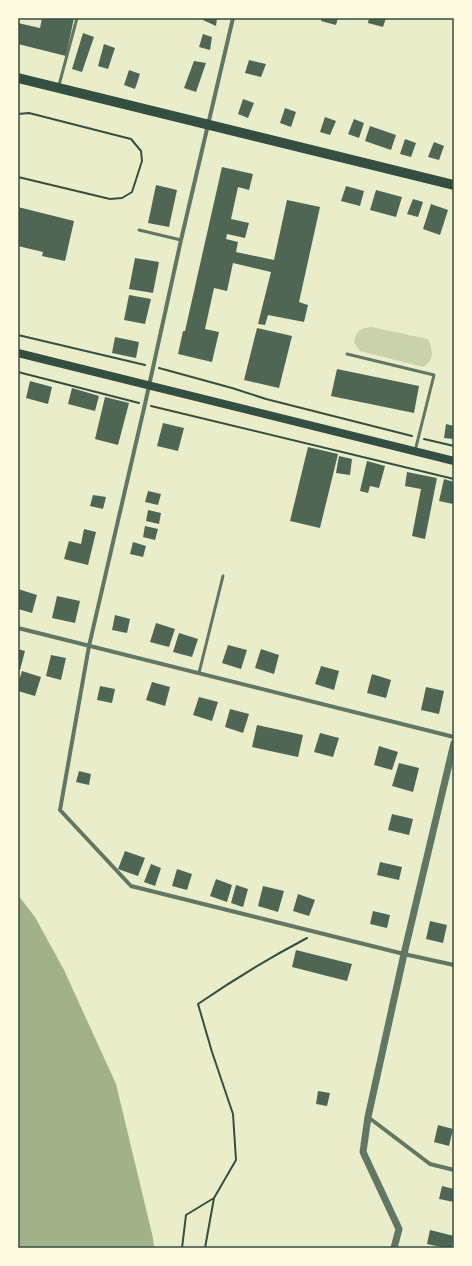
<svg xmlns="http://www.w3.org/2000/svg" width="472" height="1266" font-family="Arial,sans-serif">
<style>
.green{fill:#cad2ad}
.water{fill:#a3b18a}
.building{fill:#4f6655}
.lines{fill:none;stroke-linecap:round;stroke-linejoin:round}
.path{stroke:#344e41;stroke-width:2}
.service{stroke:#617663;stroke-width:3}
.minor{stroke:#617663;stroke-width:4}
.tertiary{stroke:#617663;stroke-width:7}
.secondary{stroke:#344e41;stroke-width:8}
.primary{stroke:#344e41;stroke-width:10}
.neatline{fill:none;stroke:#344e41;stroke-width:1.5}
</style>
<rect width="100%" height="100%" fill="#e9edc9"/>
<path class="green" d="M371 327 428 339C433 351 435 359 423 367L360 351 354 342C357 329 360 329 371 327Z"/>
<path class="water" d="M18 895 35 917 64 970 116 1084 153 1238 154 1248H18Z"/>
<path class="building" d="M42 18H74L66 56 18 44V23L40 28Z
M203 18H217L216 26 203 20Z
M322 18H338L336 25 321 21Z
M369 18H386L383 27 368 23Z
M83 33 94 37 82 72 72 69Z
M203 34 212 37 210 50 199 47Z
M104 44 115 48 108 69 98 66Z
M249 60 266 64 261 77 245 73Z
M194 61 206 63 196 92 184 88Z
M129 70 140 74 135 89 124 85Z
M243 99 254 103 248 118 238 114Z
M285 108 296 112 291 127 280 123Z
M325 117 336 121 330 135 320 132Z
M354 119 364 123 359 138 348 134Z
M370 126 396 135 391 150 365 141Z
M405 139 416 143 411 157 400 154Z
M434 142 444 146 439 160 428 157Z
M222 167 253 174 249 190 238 187 231 219 249 223 245 238 227 234 226 239 238 242 236 252 274 260 287 200 320 207 299 302 308 305 304 322 268 315 265 325 258 324 271 272 233 263 227 291 214 288 205 329 219 332 212 362 178 354 183 331H185Z
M156 185 177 190 169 227 148 223Z
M346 186 364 191 360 206 341 201Z
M376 190 402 197 396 217 370 210Z
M413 199 423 202 418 217 407 214Z
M431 204 448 210 440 235 423 229Z
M18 207 74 221 65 261 42 256 43 252 18 246Z
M135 258 159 262 153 293 129 289Z
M129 295 151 299 145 324 124 320Z
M257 328 292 336 279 388 244 380Z
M115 337 139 342 136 358 112 353Z
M337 369 419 386 414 413 331 396Z
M30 381 52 387 48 404 26 398Z
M72 388 99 396 95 411 68 404Z
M105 397 129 403 118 445 95 439Z
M163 423 184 428 178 451 157 446Z
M446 424 454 426V439L444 438Z
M308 447 338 454 320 528 290 521Z
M339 456 352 459 350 475 336 473Z
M367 461 385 466 379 488 370 486 368 493 360 491Z
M407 472 437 478 425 539 412 536 421 489 405 486Z
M444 479 454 482 453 504 439 501Z
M148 491 161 494 158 505 145 502Z
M93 495 106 497 103 509 90 506Z
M148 510 161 513 159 524 146 521Z
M145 526 158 529 155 540 143 537Z
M84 529 96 532 88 565 64 559 69 541 81 544Z
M133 542 146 546 143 557 130 554Z
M18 589 37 595 32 613 18 609Z
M57 596 80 601 75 623 52 618Z
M115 615 130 619 127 633 112 630Z
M156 623 175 629 169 647 150 642Z
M179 633 198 639 192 657 173 652Z
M228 645 247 650 241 669 222 663Z
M18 649 25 651 20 670 18 669Z
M261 649 279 655 274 674 255 668Z
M51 655 66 658 61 680 46 676Z
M321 666 339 671 334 690 315 684Z
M22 671 41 677 35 696 18 691V684Z
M372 674 391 680 386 698 367 693Z
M152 682 170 687 165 706 146 700Z
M100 686 115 689 112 703 97 700Z
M426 687 444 691 439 714 421 710Z
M199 697 218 702 212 721 193 715Z
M230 709 249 714 243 733 225 727Z
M257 725 303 735 298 757 252 747Z
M320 733 339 738 333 757 314 752Z
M379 746 398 752 392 770 374 765Z
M399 763 419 768 413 792 392 786Z
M79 771 91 774 89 785 76 782Z
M392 814 413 819 409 835 388 830Z
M125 851 145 858 138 876 118 869Z
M380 862 402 867 399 880 377 875Z
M151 864 161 868 155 886 144 882Z
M177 869 192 874 187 890 172 886Z
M216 879 232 885 227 902 210 896Z
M236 885 248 889 243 907 231 903Z
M263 886 284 891 278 912 258 906Z
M298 894 315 900 309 916 293 911Z
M373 911 390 915 387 928 370 924Z
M430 921 447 925 443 943 426 939Z
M296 950 352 964 347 981 292 967Z
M318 1091 330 1093 327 1106 316 1104Z
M438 1125 453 1129 449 1146 434 1142Z
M442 1186 454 1189V1202L439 1199Z
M430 1230 454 1236 452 1248H446L427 1244Z"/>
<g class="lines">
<path class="path" d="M18 114 29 113 131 139 141 151 142 161 132 192 122 198 110 199 18 177
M18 335 145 365
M159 368 232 388 266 399 412 436
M18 372 139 403
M151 406 454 479
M424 439 454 446
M182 1248 186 1215 214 1198 236 1160 233 1114 212 1052 198 1004C233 980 269 958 307 938
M205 1248 214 1198"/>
<path class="service" d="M59 85 77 18
M139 230 181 240
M347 354 434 375 415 451
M199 673 223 576"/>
<path class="minor" d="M233 18 181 240 145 404 89 646 60 810 131 886 404 954 454 965
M18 628 454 737
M368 1117 430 1164 454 1170"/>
<path class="tertiary" d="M394 1248 399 1229 363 1152 368 1117 404 954 454 743"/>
<path class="secondary" d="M18 353 454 461"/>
<path class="primary" d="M18 78 454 185"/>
</g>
<rect width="472" height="1266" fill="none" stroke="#fefae0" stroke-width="38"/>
<rect x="19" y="19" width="434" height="1228" class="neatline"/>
</svg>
